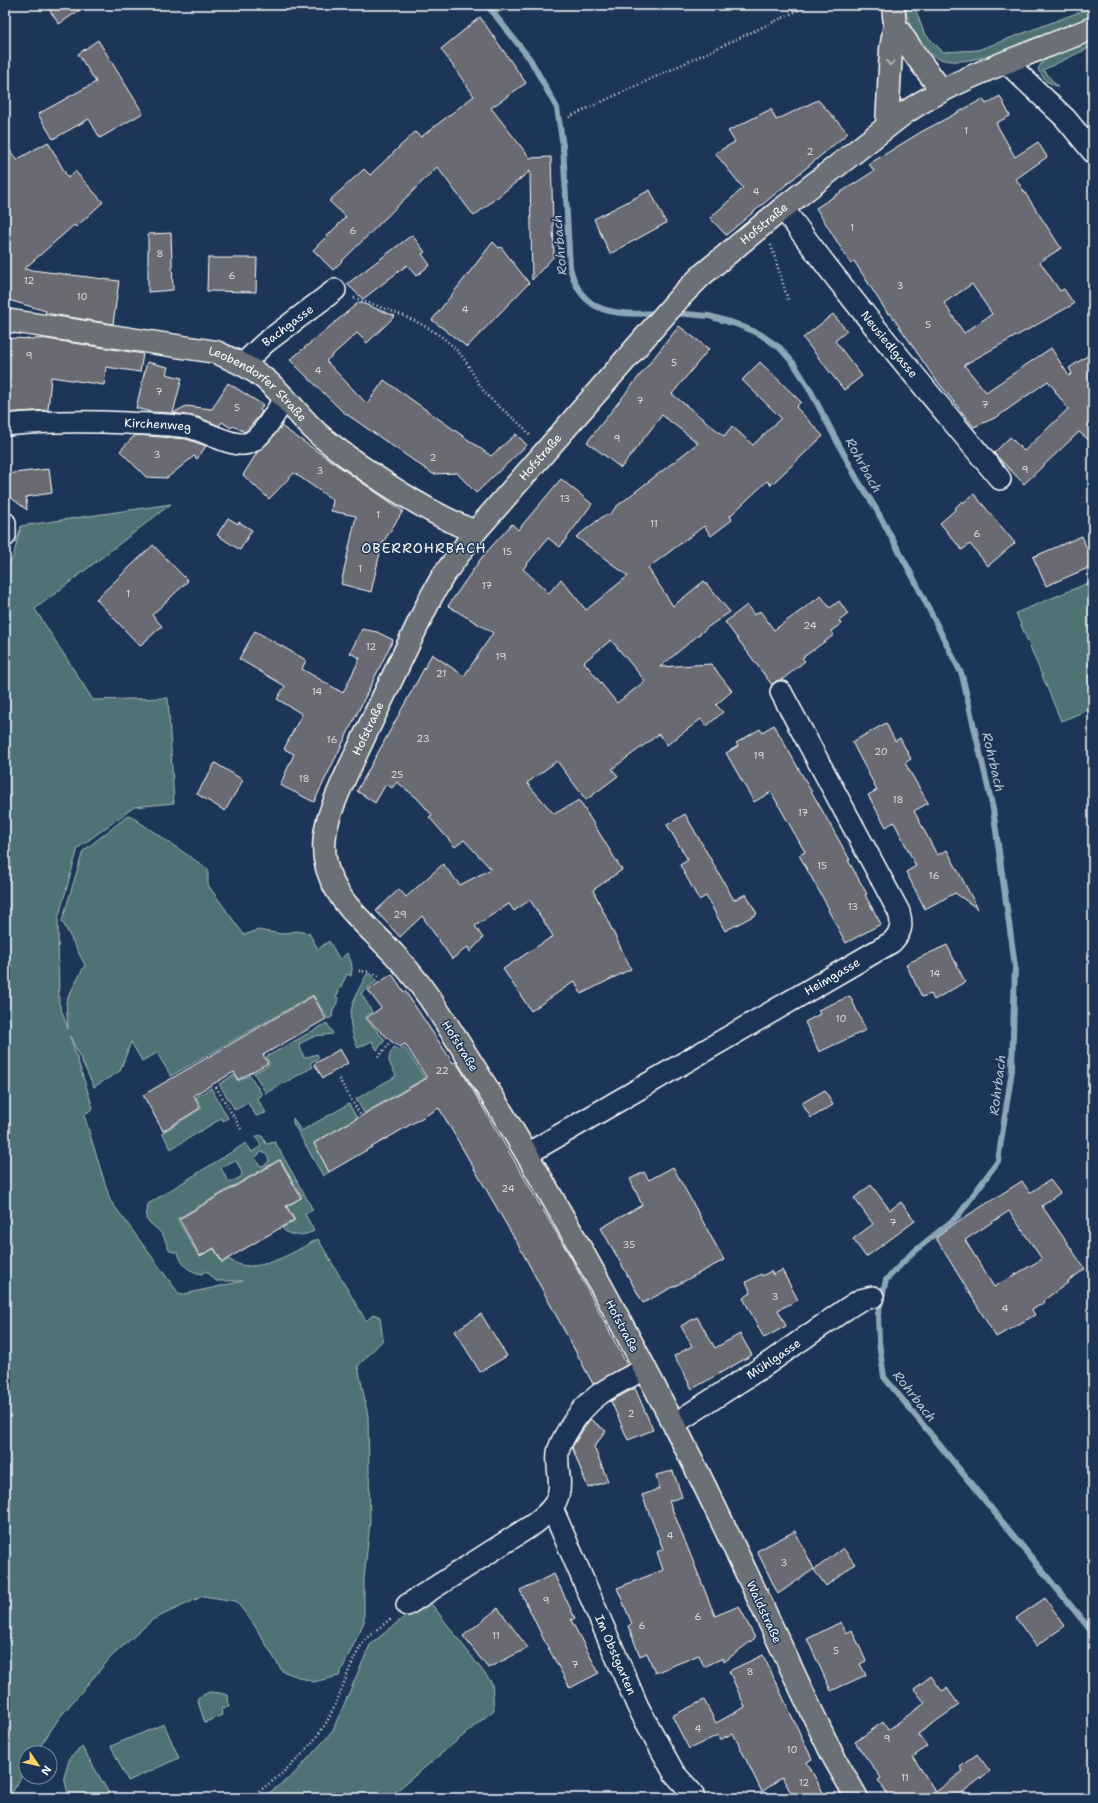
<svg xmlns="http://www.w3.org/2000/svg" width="1098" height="1803" font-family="'Shantell Sans',sans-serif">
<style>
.green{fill:#4f7375;stroke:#a7b9ba;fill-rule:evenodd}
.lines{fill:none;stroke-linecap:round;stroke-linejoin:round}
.stream{stroke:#8ca6b6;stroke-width:6}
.building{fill:#6a6b73;stroke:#fff;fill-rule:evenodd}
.minor-casing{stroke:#fff;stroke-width:24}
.major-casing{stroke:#fff;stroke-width:25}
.path{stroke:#fff;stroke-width:2.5;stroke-dasharray:1 3;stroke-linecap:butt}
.minor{stroke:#1d3557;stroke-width:21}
.major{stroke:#6b6f75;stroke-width:22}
.oneway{stroke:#bcbec1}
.labels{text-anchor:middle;stroke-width:3;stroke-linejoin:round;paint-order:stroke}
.number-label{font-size:10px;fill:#dadadc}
.street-label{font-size:12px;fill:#fff;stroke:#1d3557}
.water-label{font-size:13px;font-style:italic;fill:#b3c4ce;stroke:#1d3557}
.quarter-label{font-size:14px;letter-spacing:1px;fill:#fff;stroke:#1d3557}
</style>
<rect width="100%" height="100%" fill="#1d3557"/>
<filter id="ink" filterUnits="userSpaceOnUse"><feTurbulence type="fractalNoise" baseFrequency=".025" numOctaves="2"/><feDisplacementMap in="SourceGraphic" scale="8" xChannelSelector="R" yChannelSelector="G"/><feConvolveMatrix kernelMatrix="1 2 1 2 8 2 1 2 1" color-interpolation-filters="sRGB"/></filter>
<g filter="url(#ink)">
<path class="green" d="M491 5H514L497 13Z
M904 5H914L924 33 943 52 978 50 1093 7V17C1060 30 973 71 940 59 919 51 909 25 904 5Z
M1093 38V46L1043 70 1058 87 1046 81 1038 70C1042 53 1078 44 1093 38Z
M171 504 35 609 93 700 168 698 174 803 134 807 78 848 58 919 59 1003 68 1029 66 1001 85 965 62 921 83 851 129 815 208 869V885L244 935 258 930 282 934 296 931 309 933 318 949 329 941 340 960 347 953C352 962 353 967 351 976L347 974 336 997 339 999 333 1010 332 1017 328 1019 313 995 171 1076 157 1053 142 1061 131 1042 120 1071 94 1087 70 1036 93 1108 84 1115 110 1200 180 1295 243 1281H216L206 1271 201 1274C189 1271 182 1266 178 1253L170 1251C166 1245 166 1239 161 1233 157 1228 151 1225 146 1219L148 1204 246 1143 252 1152 261 1146 256 1137 260 1135 263 1137 266 1144 275 1142 313 1210 305 1214 314 1231C304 1236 290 1238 282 1228L295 1220 287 1207 302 1197 280 1159 177 1219 199 1256 214 1249 222 1263 229 1259C253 1279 295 1251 318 1239L366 1321 374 1314 380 1317 383 1340 358 1366 368 1416 370 1522 364 1580V1622L339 1676 313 1682 282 1671 253 1623 236 1601 203 1596 152 1620 111 1657 59 1718 36 1753H26V1769L9 1798H5V572L13 557 21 526ZM261 1152C266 1153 268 1156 269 1161L264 1166 259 1165 255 1158ZM233 1161 237 1162 242 1173 241 1177 231 1182 228 1181 221 1168Z
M1093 581V708L1061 721 1016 613Z
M367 974C372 974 374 976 377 981L361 993 372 1012 365 1017 385 1040 377 1050 372 1041 358 1048C344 1017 351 1003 367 974Z
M327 1023 333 1034 315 1036 299 1044 304 1058 317 1054 319 1058 310 1063 313 1067 266 1093 254 1073 270 1064 266 1057Z
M394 1047 399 1050 404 1047 425 1078 364 1113 356 1099 396 1076C390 1063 385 1061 394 1047Z
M234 1075 238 1081 250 1075 262 1095 257 1098 266 1113 256 1116 248 1103 235 1110 219 1084Z
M211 1088 228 1118 223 1121 222 1118 171 1149 162 1133 202 1108 196 1097Z
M349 1104 357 1118 314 1143 329 1172 323 1176 293 1123V1118L301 1131Z
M427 1598 492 1683 494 1710 388 1798H262L293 1775 332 1732 370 1645Z
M209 1692 220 1693 228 1695 229 1707 221 1708 222 1715 205 1723 197 1699 199 1697Z
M164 1724 179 1758 128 1781 111 1746Z
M82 1747 112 1798H69L64 1777 70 1757Z"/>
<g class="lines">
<path class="stream" d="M487 5 530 59 557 108 563 146 570 267C581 316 617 315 659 313
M674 313 709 316 736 324 760 334 780 348 794 364 809 388 857 479 875 507 913 577 962 675 993 809 1015 966 1012 1070 998 1161 958 1216 911 1254 886 1280 878 1314 879 1342 884 1377 1093 1633"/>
</g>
<path class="building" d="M46 5H87L59 24Z
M480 17 526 83 491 108 530 158 551 157 554 256 532 280 530 171 474 216 437 167 333 270 313 250 346 217 329 201 364 169 370 175 415 132 421 137 474 96 441 49Z
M98 40 143 113 100 138 89 119 53 139 38 114 96 82 78 54Z
M1000 96 1010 116 996 123 1015 157 1038 142 1047 157 1016 179 1061 248 1040 262 1060 291 1064 289 1074 304 964 365 986 392 1051 348 1069 376 1072 373 1069 368 1093 352V443L1079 432 1024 484 994 453 1010 437 1024 451 1068 409 1055 391 1056 390H1055L1048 381 997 417 974 427 933 376 890 313 888 314 854 261 851 264 816 208 874 171 869 164 921 132 983 99 986 104ZM972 284 992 314 964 333 944 303Z
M818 100 848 133 726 235 710 218 743 188 715 153 735 142 728 131 771 109 776 120Z
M5 142 16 160 48 142 68 178 75 171 103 202 76 227 74 225 24 269 119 281 113 324 45 313 46 311 5 299Z
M650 190 666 223 610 254 594 219Z
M171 233 173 290 148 292V234Z
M412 235 425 252 422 254 430 265 416 276 407 265 363 299 347 284Z
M493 242 499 248 501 247 529 283 467 347 432 320Z
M208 258H257L256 292 207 291Z
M359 302 395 316 367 343 357 333 326 361 367 404 384 380 491 456 516 434 527 445 476 493 457 473 433 474 342 411 290 360Z
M833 314 847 331 835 341 862 376 844 390 803 338Z
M679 326 709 349 672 394 724 436 732 426 753 445 781 418 742 380 760 362 801 402 796 407 823 436 771 485 767 481 730 516 732 520 711 536 704 526 648 568 673 606 704 581 730 612 708 627 660 667 711 664 732 691 716 705 723 712 707 726 701 719 667 745 659 734 612 769 618 776 586 800 557 761 527 783 554 814 579 800 622 870 593 890 631 969 581 994 575 981 531 1011 503 969 553 936 530 900 514 911 509 904 475 926 483 938 470 952 468 947 452 959 422 916 400 937 376 911 399 889 406 897 443 864 460 885 491 869 464 840 455 847 429 817 432 815 417 798 397 782 392 788 386 784 375 803 357 791 432 654 464 676 493 633 448 606 482 557 512 524 518 530 561 479 592 504 560 547 548 538 523 569 549 593 561 579 586 610 628 576 576 537 605 515 608 516 617 506 698 443 662 415 621 468 587 442ZM611 640 645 681 617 703 584 662Z
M5 338 41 339V338L143 354 140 372 106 367 104 385 51 377 48 410 5 413Z
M147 362 168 367 166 374 182 378 173 413 151 412 136 408Z
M228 383 263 405 260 410 262 412 259 416 245 432 233 426 231 428 222 422 219 426 198 417 173 413 186 406 212 409Z
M281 426 403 511 382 544 371 592 341 584 356 516 331 511 333 500 294 473 269 499 243 475 258 451 268 443Z
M136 435 186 439 206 446 197 459 194 456 167 478 146 477 120 451 131 439Z
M49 469 52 493 26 497 27 510 5 493V479L13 473Z
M974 494 1015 543 988 566 970 544 962 550 940 523 955 510 956 507 961 502H964Z
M228 518 238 524 239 522 252 530 240 550 217 535Z
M1082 536 1093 566 1046 586 1033 557Z
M153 545 188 581 152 615 162 626 140 646 96 599Z
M821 596 830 608 839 601 848 614 839 621 841 624 831 631 834 635 802 658 805 661 783 679 776 681 772 685 725 622 747 605 754 615 760 611 774 630Z
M362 629 377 632 393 640 314 802 280 785 294 754 284 749 302 714 277 699 285 686 239 659 255 631 306 660 302 669 343 693 360 658 350 653Z
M886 723 895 741 900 738 911 759 905 763 928 803 914 811 937 855 947 850 978 909 955 893 925 909 906 872 916 866 894 822 886 827 868 795 877 790 852 742Z
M774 725 850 860H848L867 894 865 895 881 924 846 943 828 910 829 909 799 855 805 852 771 792 754 802 726 753 738 746 736 743 760 729 762 732Z
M215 763 243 780 225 811 197 794Z
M685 814 734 900 746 894 757 914 725 931 706 896 699 900 680 865 688 860 667 825Z
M947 945 965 982 934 1000 931 994 922 997 906 964Z
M392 974 404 992 405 991 453 1063 456 1062 461 1070 570 1256 627 1365 593 1384 520 1248 439 1108 329 1172 314 1143 427 1078 405 1044 400 1047 392 1042 366 1018 381 1008 368 990Z
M313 996 326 1019 263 1055 268 1063 238 1080 234 1072 194 1095 200 1108 163 1131 143 1095Z
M850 996 866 1030 819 1052 805 1022 820 1014 818 1010Z
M340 1049 348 1063 323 1078 314 1064Z
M825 1090 833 1105 811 1118 802 1103Z
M280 1160 301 1198 286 1206 294 1220 222 1262 214 1248 200 1256 179 1219Z
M673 1167 724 1260 643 1303 601 1228 642 1205 630 1179 644 1172 649 1180Z
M1050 1180 1060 1193 1042 1206 1085 1269 1068 1281 1069 1282 1044 1300 1045 1302 1032 1310 1035 1315 996 1337 936 1238 954 1224 1022 1181 1030 1193ZM1009 1211 1042 1259 994 1287 965 1240Z
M871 1185 890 1210 901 1202 915 1221 866 1257 853 1239 873 1224 854 1198Z
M782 1270 798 1300 778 1310 786 1326 764 1338 743 1298 751 1293 746 1282 761 1274 762 1276 771 1271 773 1275Z
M481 1314 507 1356 480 1372 455 1331Z
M697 1317 715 1348 740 1334 752 1355 692 1389 674 1356 692 1346 681 1326Z
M635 1388 653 1430 628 1440 611 1401Z
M590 1419 606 1431 594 1447 608 1481 588 1488 572 1447Z
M673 1471 682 1497 669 1501 715 1616 739 1606 755 1638 724 1662 723 1658 704 1667 699 1655 655 1673 647 1653 640 1656 628 1626 632 1624 617 1588 663 1570 657 1552 663 1549 642 1495 659 1489 656 1475Z
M795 1531 814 1569 778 1594 757 1551Z
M843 1548 855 1564 826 1586 814 1570Z
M554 1574 575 1618 571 1620 599 1673 570 1688 544 1640 520 1590Z
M1045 1598 1065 1626 1036 1646 1016 1618Z
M498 1608 528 1648 488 1668 463 1636Z
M841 1622 846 1633 852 1630 866 1661 860 1664 866 1675 831 1691 807 1639Z
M763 1655 812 1759 807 1762 826 1798H794L782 1777 762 1792 733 1733 720 1740 718 1735 689 1749 672 1716 704 1700 716 1723 745 1707 729 1671Z
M931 1676 942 1691 947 1688 959 1705 918 1734 927 1746 913 1757 936 1792 963 1771 960 1767 977 1754 990 1771 955 1798H890L878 1780 881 1778 855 1742 883 1722 888 1730 925 1703 914 1689Z"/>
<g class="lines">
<g class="minor-casing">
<g id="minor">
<path d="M1006 62 1065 118 1093 152"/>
<path id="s1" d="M783 208C851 301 926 389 1000 479"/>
<path id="s2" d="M243 364 265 343 335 290"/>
<path id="s3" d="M5 425C47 421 85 421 127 423 147 424 168 424 188 427 205 430 233 449 249 443 262 438 277 410 285 398"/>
<path d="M5 523V536"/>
<path id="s4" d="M527 1154 892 942C901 932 903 926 899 912L781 692"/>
<path id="s5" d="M674 1424 767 1364 846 1309 860 1300 873 1297"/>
<path id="s6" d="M552 1508 638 1707 674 1773 693 1794"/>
<path d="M407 1605 534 1524C552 1510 562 1501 559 1476 558 1468 557 1460 558 1452 560 1443 565 1435 570 1427 590 1394 612 1386 645 1369"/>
</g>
</g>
<g class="major-casing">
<g id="major">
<path d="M895 25 918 59 942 91"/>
<path d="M887 125 891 49 895 25 893 5"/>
<path id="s7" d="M5 320 216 352C233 360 251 367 266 380 287 397 302 421 323 438 370 475 420 509 475 532"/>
<path id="s8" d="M857 1798 833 1756C779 1645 729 1531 672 1421 603 1285 529 1151 446 1023 431 999 414 975 394 954 368 925 332 901 325 859 323 844 325 828 330 814 339 787 353 761 365 735 387 689 409 643 431 597L443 576 475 532 682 295 702 275 783 208 906 112C963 74 1030 54 1093 28"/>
</g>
</g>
<path class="path" d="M569 117 810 5
M771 245 788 300
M354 298C390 310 435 324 460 354 471 367 477 384 487 395 500 410 520 420 531 437
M359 971 370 972 379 976
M378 1057 391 1042
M339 1079 361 1116
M216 1087 241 1129
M249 1798C279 1778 307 1754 326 1723 341 1698 347 1667 363 1643 370 1633 383 1626 391 1618"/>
<use href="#minor" class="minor"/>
<use href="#major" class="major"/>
</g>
<defs><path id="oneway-chevron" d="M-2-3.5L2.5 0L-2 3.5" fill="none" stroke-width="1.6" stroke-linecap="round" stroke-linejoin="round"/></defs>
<use class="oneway" href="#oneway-chevron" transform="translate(890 63) rotate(95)"/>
</g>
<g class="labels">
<g class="number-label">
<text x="966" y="134">1</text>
<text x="810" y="155">2</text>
<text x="756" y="195">4</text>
<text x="852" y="231">1</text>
<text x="353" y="234">6</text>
<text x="160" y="257">8</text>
<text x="232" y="279">6</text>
<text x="29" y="284">12</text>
<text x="900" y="289">3</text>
<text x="82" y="300">10</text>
<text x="465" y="313">4</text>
<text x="928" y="328">5</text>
<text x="29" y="359">9</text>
<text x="674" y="366">5</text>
<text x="318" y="374">4</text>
<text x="159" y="395">7</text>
<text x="640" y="404">7</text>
<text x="985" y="408">7</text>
<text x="237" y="411">5</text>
<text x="617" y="442">9</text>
<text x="157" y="458">3</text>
<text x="433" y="461">2</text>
<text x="1025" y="473">9</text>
<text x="320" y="474">3</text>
<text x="565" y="502">13</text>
<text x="378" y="518">1</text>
<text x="654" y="527">11</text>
<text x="977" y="537">6</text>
<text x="507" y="555">15</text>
<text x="360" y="572">1</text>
<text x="487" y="589">17</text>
<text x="128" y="597">1</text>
<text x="810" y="629">24</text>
<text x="371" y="650">12</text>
<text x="501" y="660">19</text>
<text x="441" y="677">21</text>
<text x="317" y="695">14</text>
<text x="423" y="742">23</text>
<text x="332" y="743">16</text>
<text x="881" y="755">20</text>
<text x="759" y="759">19</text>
<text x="397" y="778">25</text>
<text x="304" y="782">18</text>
<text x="898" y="803">18</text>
<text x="803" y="816">17</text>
<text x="822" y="869">15</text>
<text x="934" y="879">16</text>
<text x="853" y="910">13</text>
<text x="400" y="918">29</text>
<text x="935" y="977">14</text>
<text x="841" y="1022">10</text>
<text x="442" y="1074">22</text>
<text x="508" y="1192">24</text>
<text x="893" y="1226">7</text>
<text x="629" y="1248">35</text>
<text x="775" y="1300">3</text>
<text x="1005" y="1312">4</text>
<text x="631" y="1417">2</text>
<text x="670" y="1539">4</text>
<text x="784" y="1566">3</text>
<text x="546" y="1604">9</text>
<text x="698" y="1620">6</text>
<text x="642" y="1629">6</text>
<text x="496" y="1639">11</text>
<text x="836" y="1654">5</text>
<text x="575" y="1668">7</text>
<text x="750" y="1675">8</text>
<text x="698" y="1732">4</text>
<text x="887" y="1742">9</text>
<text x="792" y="1753">10</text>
<text x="905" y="1781">11</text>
<text x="804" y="1786">12</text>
</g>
<g class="street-label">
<text dy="4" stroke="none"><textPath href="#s8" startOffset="1871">Hofstraße</textPath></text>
<text dy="4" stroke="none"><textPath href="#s2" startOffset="59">Bachgasse</textPath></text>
<text dy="4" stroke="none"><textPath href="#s1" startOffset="173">Neusiedlgasse</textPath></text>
<text dy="4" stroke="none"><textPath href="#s7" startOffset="266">Leobendorfer Straße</textPath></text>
<text dy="4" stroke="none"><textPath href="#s3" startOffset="153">Kirchenweg</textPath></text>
<text dy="4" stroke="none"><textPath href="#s8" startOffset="1547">Hofstraße</textPath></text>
<text dy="4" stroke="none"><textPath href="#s8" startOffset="1223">Hofstraße</textPath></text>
<text dy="4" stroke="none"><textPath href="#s4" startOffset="353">Heimgasse</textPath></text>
<text transform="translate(460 1046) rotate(58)" y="4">Hofstraße</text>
<text transform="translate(622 1326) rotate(62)" y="4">Hofstraße</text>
<text dy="4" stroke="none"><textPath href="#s5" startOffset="119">Mühlgasse</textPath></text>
<text transform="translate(764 1612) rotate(65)" y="4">Waldstraße</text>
<text dy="4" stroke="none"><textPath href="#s6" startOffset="160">Im Obstgarten</textPath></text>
</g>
<g class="water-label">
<text transform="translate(559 245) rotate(-95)" y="5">Rohrbach</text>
<text transform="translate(864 465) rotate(61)" y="5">Rohrbach</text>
<text transform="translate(994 762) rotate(77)" y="5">Rohrbach</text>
<text transform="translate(997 1085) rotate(-83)" y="5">Rohrbach</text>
<text transform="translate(915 1396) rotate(52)" y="5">Rohrbach</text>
</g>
<g class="quarter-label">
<text x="424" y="553">OBERROHRBACH</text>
</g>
</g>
<rect width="1098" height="1803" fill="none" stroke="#1d3557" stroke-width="20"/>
<rect x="10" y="10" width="1078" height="1783" fill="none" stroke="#fff" stroke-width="1.5" filter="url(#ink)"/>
<g transform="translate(38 1765) rotate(124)"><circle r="19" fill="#1d3557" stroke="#77869a"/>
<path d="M0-3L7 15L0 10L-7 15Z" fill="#ffd166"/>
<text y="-6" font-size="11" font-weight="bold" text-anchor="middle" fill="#ffffff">N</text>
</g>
</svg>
